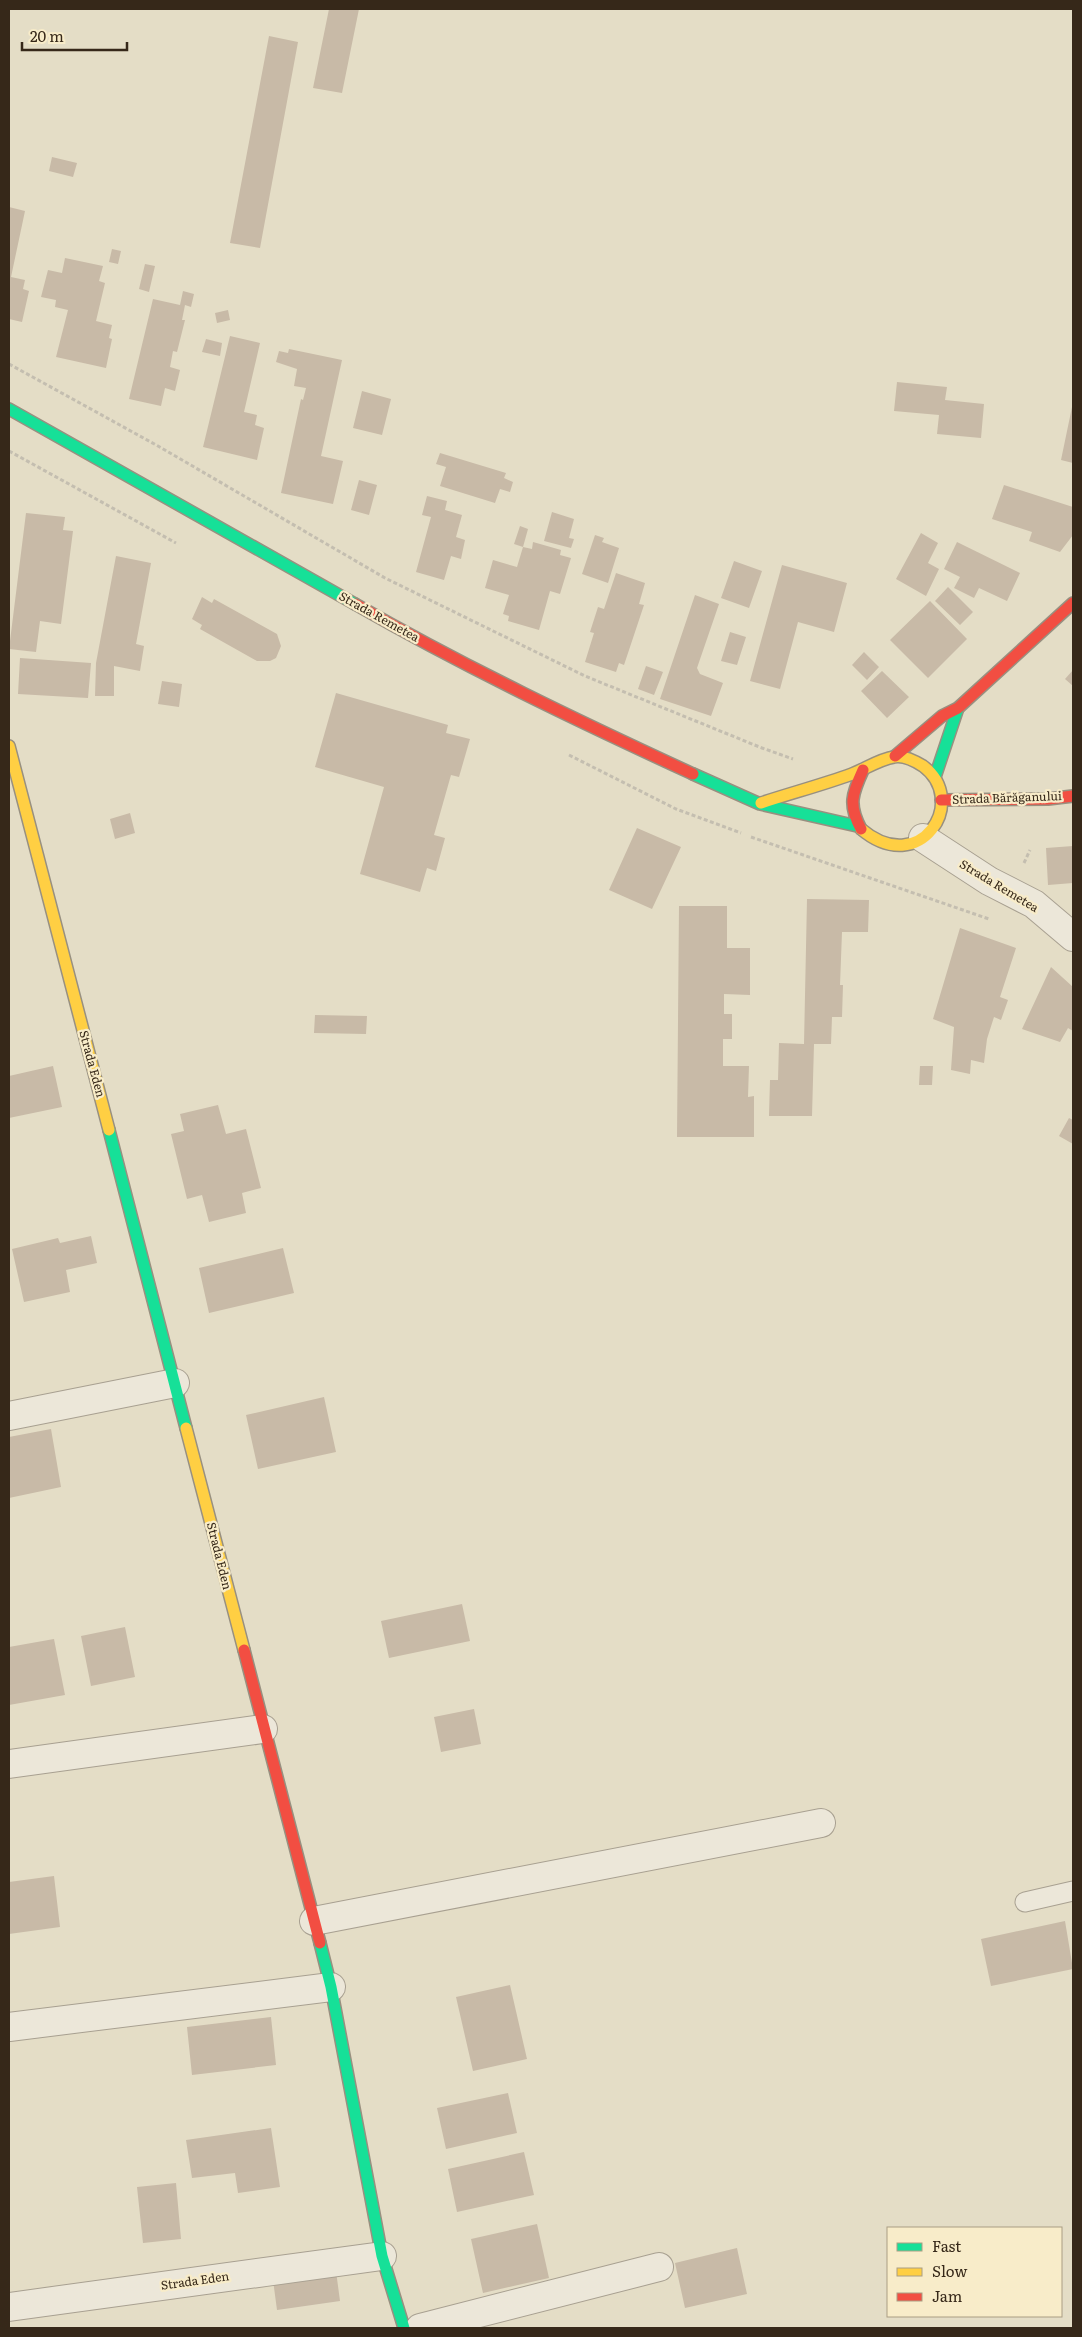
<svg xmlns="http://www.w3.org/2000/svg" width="1082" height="2337" font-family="Literata,serif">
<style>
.building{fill:#c8baa7}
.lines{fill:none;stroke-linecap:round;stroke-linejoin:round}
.lane-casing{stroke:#a8a091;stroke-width:21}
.street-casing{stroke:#a8a091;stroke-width:30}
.fast-casing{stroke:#989080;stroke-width:14}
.slow-casing{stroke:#989080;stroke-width:14}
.jam-casing{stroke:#989080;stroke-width:14}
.path{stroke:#c4beb0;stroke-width:3;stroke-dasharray:4 2.5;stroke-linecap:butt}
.lane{stroke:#ece7d9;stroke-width:19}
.street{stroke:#ece7d9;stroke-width:28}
.fast{stroke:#16e098;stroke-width:11}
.slow{stroke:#ffcf43;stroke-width:11}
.jam{stroke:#f24e42;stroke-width:11}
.labels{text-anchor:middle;stroke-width:4.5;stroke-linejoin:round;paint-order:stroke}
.street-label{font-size:12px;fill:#362819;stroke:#f8ecc9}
</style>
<rect width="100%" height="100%" fill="#e4ddc6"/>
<path class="building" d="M329 9H359L342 93 313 88Z
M269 36 298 42 260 248 230 243Z
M52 157 77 163 73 177 49 171Z
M9 207 25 211 11 277 25 280 23 289 29 291 22 322 9 319Z
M112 249 121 251 118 264 109 262Z
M65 258 103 266 99 281 105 283 96 321 112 325 109 338 112 339 106 368 56 357 68 310 55 307 56 300 41 297 48 270 62 273Z
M145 264 155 266 149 292 139 289Z
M183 291 194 294 191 307 185 305 182 320H185L177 352 173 351 170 367 180 370 175 391 165 388 161 406 129 399 153 299 180 305Z
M228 310 230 320 217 323 215 313Z
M230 336 260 343 244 412 257 415 255 425 264 428 257 460 203 447Z
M206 339 222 343 220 356 202 352Z
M289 349 342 360 321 456 343 461 333 504 281 493 301 399 303 400 306 388 294 386 297 369 276 362 279 351 288 353Z
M897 382 947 387 945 400 984 404 981 438 937 434 939 415 894 411Z
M362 391 391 399 382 435 353 428Z
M1072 407H1073V463L1061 460Z
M440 453 506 473 504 478 513 482 510 492 500 489 495 503 440 486 446 467 436 464Z
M359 480 377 485 369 515 351 510Z
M1004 485 1073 507V535L1060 552 1029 541 1032 532 992 519Z
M427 496 447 501 445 510 462 515 456 537 465 540 461 559 451 556 444 580 416 572 431 517 422 515Z
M552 512 574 519 569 538 574 539 571 548 544 541Z
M26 513 65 517 63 530 73 531 61 624 40 621 36 652 9 649Z
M520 526 528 529 523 547 514 544Z
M921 533 938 543 928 563 939 569 926 596 896 579Z
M595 535 604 538 602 542 619 548 608 583 582 574Z
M533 542 561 550 560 555 571 558 560 594 550 591 539 630 508 621 509 616 503 614 509 595 485 588 493 560 517 567 523 547 532 549Z
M957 542 1020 573 1007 601 979 588 974 598 954 588 960 577 944 569Z
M116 556 151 563 136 644 144 646 140 671 114 666V696H95L96 663Z
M734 561 762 571 749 608 721 598Z
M782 565 847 583 834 632 798 622 780 689 750 681Z
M616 573 645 583 639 604 644 605 624 665 619 663 616 672 585 662 594 633 590 632 598 607 604 609Z
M948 587 973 612 960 625 935 601Z
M695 595 719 604 697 668 700 674 723 683 711 716 660 699Z
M202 597 212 603 214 599 277 634 281 646 276 658 270 661H257L200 629 202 625 192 619Z
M930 601 967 639 928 678 890 640Z
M730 632 746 637 737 665 721 661Z
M864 652 879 667 867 680 852 665Z
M20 658 91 663 88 698 18 694Z
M646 666 663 672 654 695 638 689Z
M1073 670V686L1065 679Z
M882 671 909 697 887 718 861 691Z
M162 681 182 684 179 707 158 704Z
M336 693 448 725 446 733 470 739 459 777 451 775 434 835 445 838 436 871 427 868 420 892 360 874 384 787 315 767Z
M130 813 135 833 115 839 110 819Z
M637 828 681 847 652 909 609 890Z
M1073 846V883L1048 885 1046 848Z
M807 899 869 900 868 932H842L840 985H843L842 1017H832L831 1044H814L812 1116H769L770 1080H778L779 1043 804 1044Z
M679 906H727V948H750V995L724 994V1014H732V1039H723V1066H749L748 1097 754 1096V1137H677Z
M960 928 1016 948 1000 997 1008 1000 1001 1020 994 1017 987 1039 984 1063 971 1060 970 1074 951 1070 954 1027 933 1019Z
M1051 967 1073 987V1031L1068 1028 1060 1042 1022 1029Z
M315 1015 367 1016 366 1034 314 1033Z
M53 1066 62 1107 9 1118V1076Z
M920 1066H933L932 1085H919Z
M218 1105 226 1134 246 1129 261 1188 242 1193 246 1213 209 1222 202 1195 187 1199 171 1134 184 1131 180 1114Z
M1069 1118 1073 1120V1144L1059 1136Z
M91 1236 97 1263 66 1270 70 1292 24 1302 12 1249 58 1238 60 1243Z
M283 1248 294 1293 209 1313 199 1268Z
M324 1397 336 1452 258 1469 246 1415Z
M51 1429 61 1487 9 1498V1437Z
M462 1604 470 1641 389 1658 381 1621Z
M125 1627 135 1677 91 1686 81 1636Z
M54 1639 65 1695 9 1705V1647Z
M474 1709 481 1744 441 1752 434 1717Z
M54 1876 60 1927 9 1934V1882Z
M1065 1921 1073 1969 991 1986 981 1939Z
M510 1985 527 2059 473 2071 456 1997Z
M271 2017 276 2065 192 2075 187 2027Z
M508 2093 517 2133 446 2149 437 2108Z
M271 2128 280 2187 238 2193 235 2173 192 2178 186 2140Z
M524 2152 534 2195 457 2212 448 2169Z
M176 2183 181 2239 143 2243 137 2187Z
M537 2224 549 2278 483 2293 471 2239Z
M737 2248 747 2294 685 2308 675 2263Z
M336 2271 340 2301 277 2310 273 2280Z"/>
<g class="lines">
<g class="lane-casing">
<path id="lane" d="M1025 1902 1073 1891"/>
</g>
<g class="street-casing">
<path id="street" d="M923 838 989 881 1034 904 1073 937
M9 1416 175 1383
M9 1764 263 1729
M314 1921 821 1823
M9 2027 331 1987
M9 2307 382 2256
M420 2328 659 2267"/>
</g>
<g class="fast-casing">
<path id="fast" d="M9 409 355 604
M693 774 760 804 857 826
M935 777 958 708
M109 1130 186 1428
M320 1943 331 1987 382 2256 404 2328"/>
</g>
<g class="slow-casing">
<path id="slow" d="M9 746 109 1130
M761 803C791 793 822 785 852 774 865 769 880 759 894 757 904 755 915 761 923 766 970 801 920 879 861 829
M186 1428 244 1650"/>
</g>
<g class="jam-casing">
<path id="jam" d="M355 604C465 667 578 721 693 774
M895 756 942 716 958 708 1073 603
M941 800 1048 799 1073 796
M861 829C848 805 852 794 863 770
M244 1650 320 1943"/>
</g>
<path class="path" d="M9 364 158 446 385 578 585 676 762 748 793 759
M9 451 176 543
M569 755 676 809 741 833
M751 837 989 919
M1024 863 1030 850"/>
<use href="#lane" class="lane"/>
<use href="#street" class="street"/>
<use href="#fast" class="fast"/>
<use href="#slow" class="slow"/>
<use href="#jam" class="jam"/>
</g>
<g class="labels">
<g class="street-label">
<text transform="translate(379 617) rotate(29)" y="4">Strada Remetea</text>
<text transform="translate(1007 798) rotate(-2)" y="4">Strada Bărăganului</text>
<text transform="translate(999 886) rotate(31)" y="4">Strada Remetea</text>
<text transform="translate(92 1064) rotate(75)" y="4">Strada Eden</text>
<text transform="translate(219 1556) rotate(76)" y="4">Strada Eden</text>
<text transform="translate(195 2281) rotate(-8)" y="4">Strada Eden</text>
</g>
</g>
<rect width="1082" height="2337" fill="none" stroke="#362819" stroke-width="20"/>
<rect x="887" y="2227" width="175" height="90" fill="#f8ecc9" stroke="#aa9e83"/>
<rect x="897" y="2243" width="25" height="8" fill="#16e098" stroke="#aa9e83"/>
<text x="932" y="2252" font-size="15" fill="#362819">Fast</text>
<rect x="897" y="2268" width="25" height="8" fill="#ffcf43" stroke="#aa9e83"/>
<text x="932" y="2277" font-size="15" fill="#362819">Slow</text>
<rect x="897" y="2293" width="25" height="8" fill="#f24e42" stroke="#aa9e83"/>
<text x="932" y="2302" font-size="15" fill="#362819">Jam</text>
<path d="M22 42v8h105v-8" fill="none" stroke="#362819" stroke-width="2.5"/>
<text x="30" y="42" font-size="15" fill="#362819" stroke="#f8ecc9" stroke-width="4" paint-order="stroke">20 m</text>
</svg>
